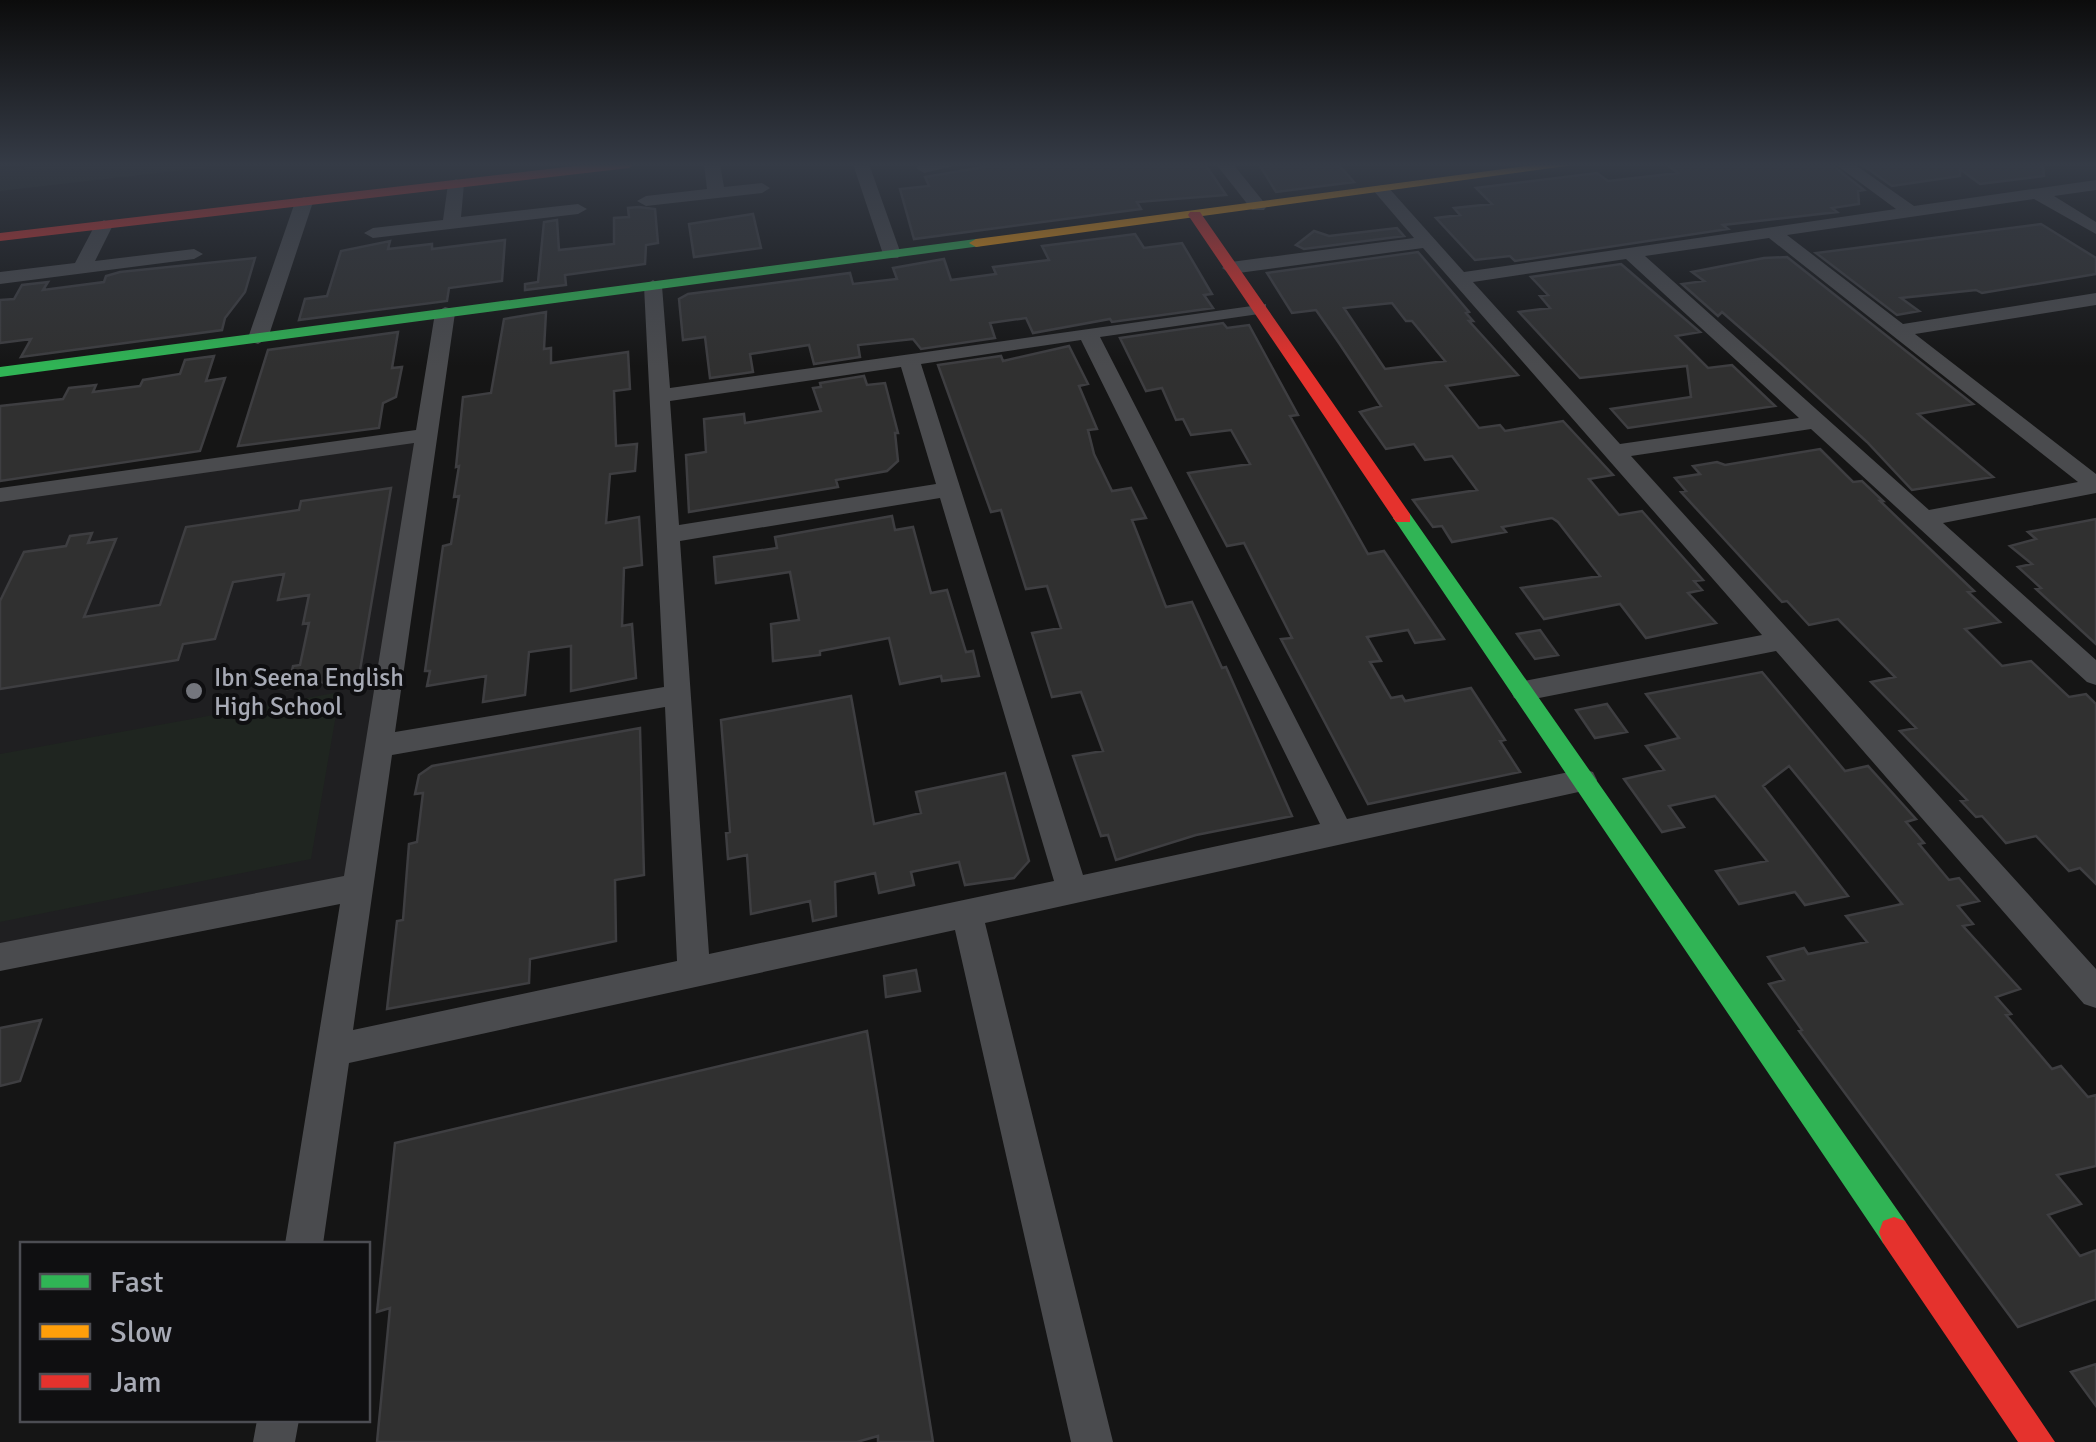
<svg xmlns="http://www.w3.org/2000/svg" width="2096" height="1442" font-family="Signika,sans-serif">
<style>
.built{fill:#1f1f21}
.green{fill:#1f2520}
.building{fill:#303030;stroke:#3e3e41;stroke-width:2.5;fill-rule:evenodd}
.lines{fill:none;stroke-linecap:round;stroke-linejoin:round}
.street{fill:#4a4b4e;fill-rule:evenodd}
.fast{fill:#30b455;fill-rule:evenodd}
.slow{fill:#ff9f0a;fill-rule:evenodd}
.jam{fill:#e5322d;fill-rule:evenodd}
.poi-dot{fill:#74767d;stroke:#0f0f11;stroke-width:4}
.labels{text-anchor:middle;stroke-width:8;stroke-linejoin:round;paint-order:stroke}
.poi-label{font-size:25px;fill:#a7aab5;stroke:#0f0f11;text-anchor:start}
</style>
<rect width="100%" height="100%" fill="#151515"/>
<path class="built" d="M427 435 358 887 0 957V495Z"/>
<path class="green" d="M52 164H237L0 191V170Z
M340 692 311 859 0 922V754Z"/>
<path class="building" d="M983 164H1205L1226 195 1137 202 1141 209 914 239 900 189 929 186 925 177 984 167Z
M1259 164H1338L1354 182 1276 192Z
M1666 164H1831L1864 190 1858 191 1859 204 1832 208 1837 212 1723 225 1728 229 1515 261 1510 256 1475 260 1436 218 1460 215 1454 208 1492 204 1476 188 1597 173 1608 181 1678 173Z
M1861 164H2043L2044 176 1980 184 1960 169V176L1892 186Z
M639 207 655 209 658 243 646 245 645 264 565 275 566 285 525 290V284L538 282 544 222 557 220 559 250 614 244V218L629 217 628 208Z
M753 214 761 248 694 257 689 224Z
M2041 224 2096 258V274L1982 293 1976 290 1901 298 1919 311 1897 315 1816 253Z
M1397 228 1404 236 1304 249 1296 245 1314 231 1329 236Z
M1135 234 1144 248 1182 243 1212 294 1204 295 1213 308 1112 322 1110 319 1033 333 1026 318 990 323 995 338 921 349 913 339 858 345 860 357 814 364 809 345 750 354 753 372 710 378 705 337 683 340 679 299 688 294 850 273 853 284 897 279 893 268 944 259 951 280 996 274 993 267 1049 260 1042 246Z
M505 240 502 281 449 288 447 301 299 320 305 299 327 296 341 251 390 241 388 249 432 244V249Z
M1418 252 1469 312 1466 313 1473 321H1469L1518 375 1446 386 1479 428 1500 425 1505 431 1563 421 1613 475 1589 479 1619 515 1642 511 1703 580 1694 581 1702 590 1688 593 1716 623 1646 638 1620 604 1544 619 1521 588 1600 576 1558 522 1552 518 1502 527 1506 532 1452 542 1442 526 1433 527 1413 500 1477 490 1452 456 1425 460 1414 444 1386 449 1360 412 1381 406 1339 343 1316 310 1292 313 1267 273ZM1392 303 1406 321H1412L1445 361 1385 369 1344 308Z
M1787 257 1973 404 1918 414 1993 477 1912 490 1867 442 1777 360 1722 312 1718 316 1682 284 1704 281 1692 272 1764 258Z
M255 258 245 292 225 318 222 330 21 357 31 339 0 343V300L14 299 22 285 48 282 43 290 104 282 106 276 120 272Z
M1621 264 1700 332 1676 336 1708 368 1732 365 1775 406 1628 428 1611 409 1691 397 1687 366 1580 378 1519 312 1550 308 1540 296 1548 295 1531 277Z
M546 312 544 349 551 348V363L628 352 630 389 614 391 616 446 637 444 635 471 610 474 606 523 639 517 642 565 624 568 622 626 632 624 636 678 571 691V646L529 652 525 695 483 702 486 676 427 686 430 671H425L443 546 451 544 459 496 454 497 459 466 456 467 463 397 491 393 504 319Z
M1223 323 1227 328 1249 325 1298 415 1290 416 1368 554 1384 551 1444 639 1415 643 1408 630 1367 637 1381 661 1370 662 1391 698 1402 696 1405 701 1471 688 1505 740 1500 741 1520 772 1368 804 1281 639 1292 638 1244 543 1227 546 1188 473 1250 464 1231 430 1191 435 1183 419 1176 420 1162 388 1146 391 1120 338Z
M398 332 392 368 402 367 396 397 383 403 379 428 238 446 268 350Z
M1069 346 1088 384 1079 386 1097 429 1088 430 1094 454 1112 491 1131 488 1146 518 1132 520 1166 607 1192 602 1222 668 1226 667 1292 816 1196 835 1116 860 1108 835 1101 836 1073 756 1103 751 1081 692 1052 697 1032 633 1061 628 1047 586 1026 589 1001 510 991 512 938 365 1001 356 1003 361Z
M214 356 206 381 225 378 200 451 0 481V406L63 399 69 388 96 385 93 392 140 386 143 380 180 374 185 360Z
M864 376 867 385 885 383 898 433H895L898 461 887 471 836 480 838 487 689 512 686 455 706 452 704 419 744 414 745 423 821 411 813 388 821 387 820 383Z
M1820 449 1853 482 1862 481 1883 501H1880L1974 591 1968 592 2000 622 1965 629 2002 666 2031 661 2069 697 2086 694 2096 704V884L2080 868 2069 871 2036 836 2006 843 1982 816 1976 817 1961 801 1967 800 1900 731 1916 728 1871 682 1895 677 1838 619 1809 625 1787 601 1782 602 1681 492 1686 491 1675 478 1700 474 1693 466 1717 462 1725 465Z
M391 488 359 676 288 689 293 666 300 665 309 623 303 624 309 595 278 600 284 574 233 582 215 639 183 644 178 660 0 689V601L24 552 66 546 70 536 92 533 88 543 116 539 84 617 160 605 186 527 299 510 301 501Z
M892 516 895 530 913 527 931 593 947 590 966 652 973 651 979 676 942 681 941 676 900 684 889 638 820 651V655L773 661 771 624 799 620 790 572 716 583 714 557 777 548 775 537Z
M2096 519V644L2036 589 2041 588 2018 567 2032 564 2010 546 2036 539 2028 532Z
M1540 630 1558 655 1535 659 1517 634Z
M1762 672 1845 771 1868 766 1916 819 1906 822 1924 843 1919 844 1949 880 1959 878 1979 901 1958 906 1973 924 1963 926 2020 989 1996 997 2011 1014 2006 1015 2052 1069 2061 1066 2088 1097 2096 1095V1166L2057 1175 2081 1204 2048 1215 2080 1256 2096 1250V1299L2018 1327 1799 1031 1802 1030 1769 984 1784 980 1768 957 1804 948 1808 954 1867 942 1846 916 1902 904 1789 766 1763 786 1848 896 1805 905 1795 892 1739 904 1716 871 1767 861 1715 796 1669 806 1684 827 1662 832 1624 779 1664 770 1646 746 1679 738 1646 694Z
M851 696 874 824 921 813 916 792 1005 773 1029 861 1014 878 965 885 959 862 911 872 914 885 879 893 875 873 835 882 836 916 813 921 810 901 751 914 747 855 728 859 726 833 730 832 721 720Z
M1607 704 1627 732 1595 738 1576 710Z
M640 728 644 875 615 880 616 941 530 959 529 983 387 1009 397 921 403 920 409 844 417 842 423 793 415 794 419 775 432 766Z
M916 970 920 991 886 997 884 976Z
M41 1020 20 1081 0 1086V1028Z
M867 1031 933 1442H878V1436L857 1442H377L390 1308 377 1312 395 1143Z
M2096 1364V1406L2071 1372Z"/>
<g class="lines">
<path class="street" d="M704 164H720L724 187 762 183 770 188 762 193 646 206 637 201 646 196 707 189Z
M853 164H869L901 254 898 258H886L883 254Z
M919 164H962L924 173 916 168Z
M1216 164H1233L1267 206 1264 210H1252Z
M1835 164H1854L1914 206 2096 180V190L2054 196 2096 222V234L2034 199 1787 235 1903 324 2096 293V305L1915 334 2096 474V493L1943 523 2096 660V685L2087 682 1811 429 1631 456 2096 969V1008L2084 1004 1776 651 1524 701 1514 698 1511 691 1514 684 1524 681 1762 635 1423 248 1231 274 1222 268 1231 262 1414 238 1373 190 1381 185 1387 186 1464 272 1896 209ZM1769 238 2078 482 1929 510 1645 256ZM1626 259 1799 418 1620 444 1473 282Z
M456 179 464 184 461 217 578 204 587 209 578 214 373 238 364 233 373 228 443 220 448 184Z
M304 197 313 202 268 338 258 344 251 342 248 338 295 202Z
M104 220 113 225 95 261 194 249 203 254 194 259 0 284V272L75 263 95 225Z
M653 280 662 286 670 388 1266 304V312L1259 314 1100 337 1347 819 1583 769 1593 772 1597 780 1593 788 1583 791 985 923 1113 1442H1071L955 930 349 1063 323 1244H285L340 904 0 971V943L344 876 414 443 0 502V488L416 430 435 313 445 307 452 309 455 313 395 732 664 687 644 286ZM1081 340 1320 824 1083 875 921 364ZM901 367 936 484 679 525 670 401ZM940 498 1054 881 709 954 680 541ZM665 707 677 961 353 1030 392 755Z
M257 1420H299L295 1442H253Z"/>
<path class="fast" d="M976 239 981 240V246L0 377V367Z
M1403 512 1410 514 1905 1221 1909 1232 1905 1243 1894 1247 1883 1243 1396 522 1393 518Z"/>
<path class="slow" d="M1541 164H1581L976 247 969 243 976 239Z"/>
<path class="jam" d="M591 164H635L629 168 0 241V233Z
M1190 212H1200L1410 514V522H1396L1188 215Z
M1894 1217 1905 1221 2055 1442H2018L1883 1243 1879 1232 1883 1221Z"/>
</g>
<linearGradient id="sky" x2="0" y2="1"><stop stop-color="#0c0c0c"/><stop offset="0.45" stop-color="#353b46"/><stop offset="1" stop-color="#353b46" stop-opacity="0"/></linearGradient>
<rect width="2096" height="366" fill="url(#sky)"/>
<circle class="poi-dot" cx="194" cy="691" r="10"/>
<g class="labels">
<g class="poi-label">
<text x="214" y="686">Ibn Seena English<tspan x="214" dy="29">High School</tspan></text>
</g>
</g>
<rect x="20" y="1242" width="350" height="180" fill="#0f0f11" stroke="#4c4d53" stroke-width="2.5"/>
<rect x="40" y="1274" width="50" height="15" fill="#30b455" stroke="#4c4d53" stroke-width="2.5"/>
<text x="110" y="1292" font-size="30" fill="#a7aab5">Fast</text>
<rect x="40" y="1324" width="50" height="15" fill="#ff9f0a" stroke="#4c4d53" stroke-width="2.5"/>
<text x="110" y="1342" font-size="30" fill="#a7aab5">Slow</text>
<rect x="40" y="1374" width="50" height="15" fill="#e5322d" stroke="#4c4d53" stroke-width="2.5"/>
<text x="110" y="1392" font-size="30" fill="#a7aab5">Jam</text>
</svg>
